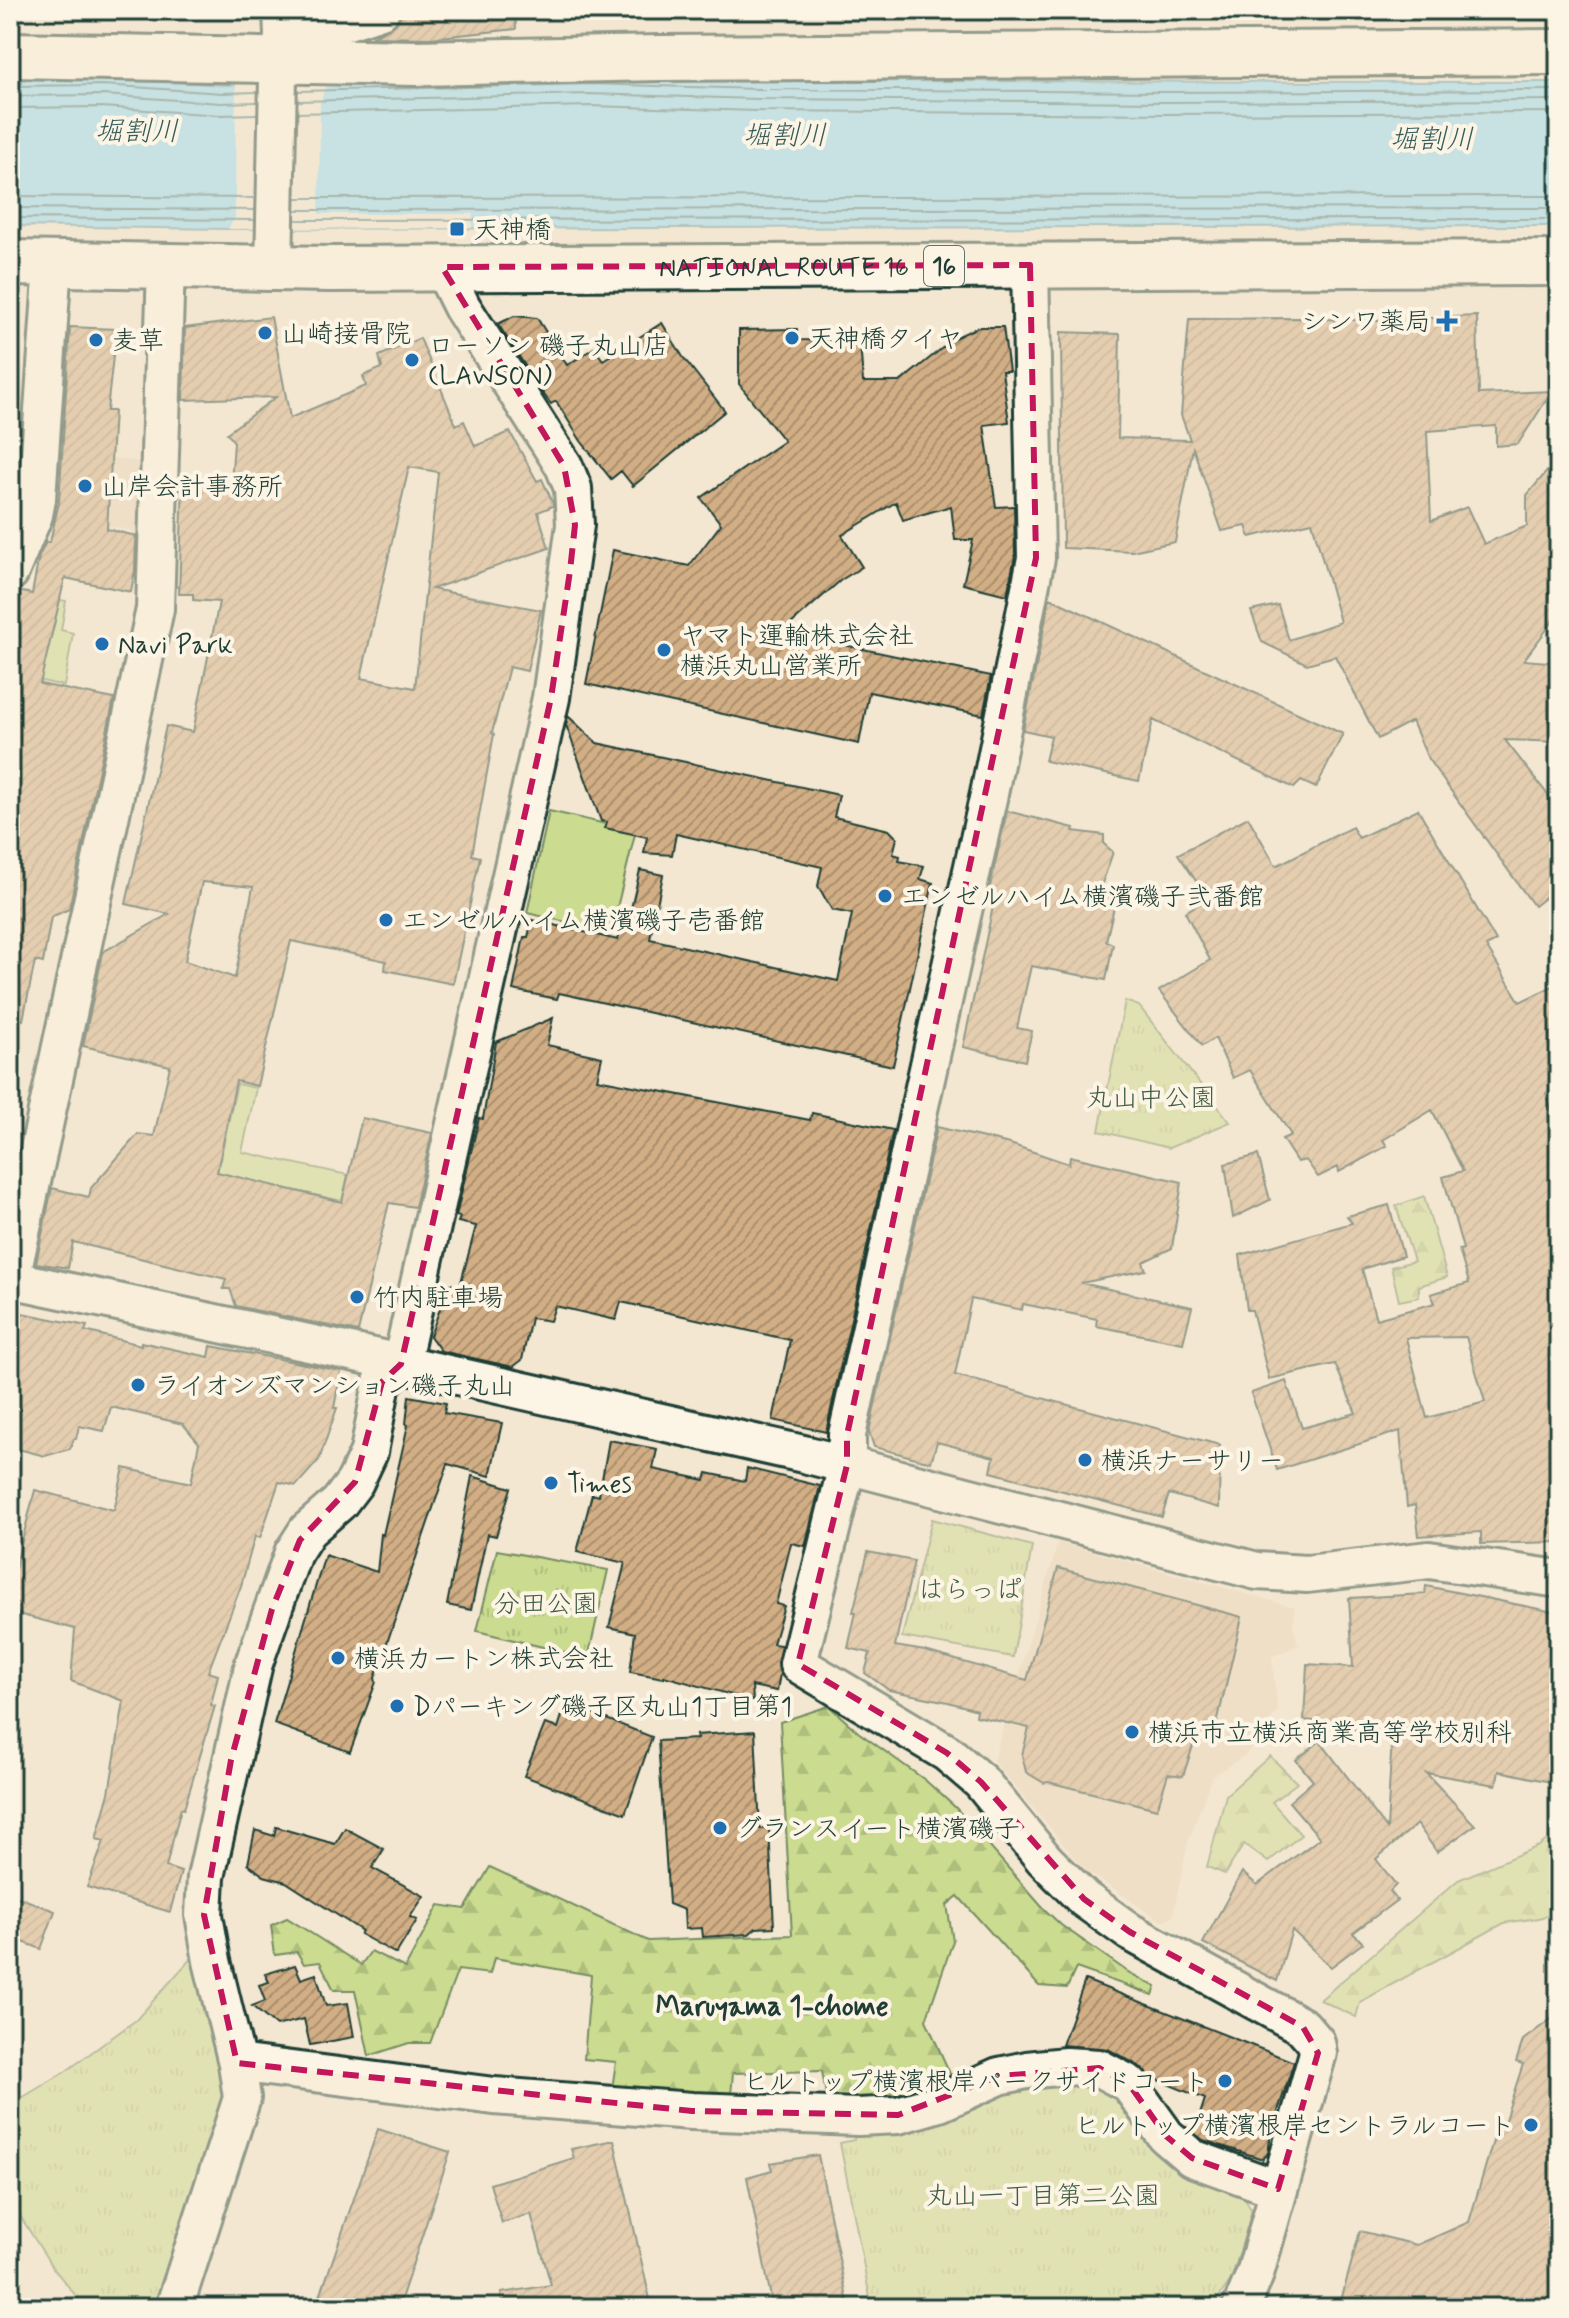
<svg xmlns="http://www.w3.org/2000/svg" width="1569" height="2318" font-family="Mynerve,'Klee One',sans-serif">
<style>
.built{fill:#ead6bb}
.green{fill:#cbdc90;stroke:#758c62;stroke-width:2}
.forest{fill:url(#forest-firs);stroke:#758c62;stroke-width:2}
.park{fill:url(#park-tufts);stroke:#758c62;stroke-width:2}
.water{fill:#93daf5;stroke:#659ba8;stroke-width:2}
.pier{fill:#f4e7d2}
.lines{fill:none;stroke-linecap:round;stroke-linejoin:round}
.shore{stroke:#4d7c81;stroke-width:2}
.building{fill:url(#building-hatch);stroke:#1f3d34;stroke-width:2;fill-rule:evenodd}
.minor-casing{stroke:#1f3d34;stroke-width:42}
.tertiary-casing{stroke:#1f3d34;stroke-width:50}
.trunk-casing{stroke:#1f3d34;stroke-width:50}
.minor{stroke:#fcf5e5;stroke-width:36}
.tertiary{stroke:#fcf5e5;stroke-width:44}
.trunk{stroke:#fcf5e5;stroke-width:44}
.marked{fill:none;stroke:#c2185b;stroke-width:6;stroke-dasharray:16 10;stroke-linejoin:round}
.poi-dot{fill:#1f6fb2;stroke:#fcf5e5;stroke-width:3}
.labels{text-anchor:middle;stroke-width:8;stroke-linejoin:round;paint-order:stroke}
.shield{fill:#fcf5e5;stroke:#617469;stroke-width:2}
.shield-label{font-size:24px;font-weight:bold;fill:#1f3d34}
.poi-label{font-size:26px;fill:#1f3d34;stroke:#fcf5e5;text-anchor:start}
.street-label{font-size:26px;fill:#1f3d34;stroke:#fcf5e5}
.park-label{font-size:26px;fill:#415d46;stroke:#fcf5e5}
.water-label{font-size:28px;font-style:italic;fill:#365c5b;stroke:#fcf5e5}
.neighbourhood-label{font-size:28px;font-weight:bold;fill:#1f3d34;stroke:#fcf5e5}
</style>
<defs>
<pattern id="forest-firs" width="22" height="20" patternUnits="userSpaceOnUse" patternTransform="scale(2)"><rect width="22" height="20" fill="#cbdc90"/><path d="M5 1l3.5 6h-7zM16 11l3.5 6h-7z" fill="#aebe7d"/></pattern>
<pattern id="park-tufts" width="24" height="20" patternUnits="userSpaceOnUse" patternTransform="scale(2)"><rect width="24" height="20" fill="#cbdc90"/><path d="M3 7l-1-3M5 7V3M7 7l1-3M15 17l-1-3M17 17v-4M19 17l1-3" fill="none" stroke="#aebe7d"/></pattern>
<pattern id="building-hatch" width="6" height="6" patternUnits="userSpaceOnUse" patternTransform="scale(2)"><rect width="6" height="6" fill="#d2ae85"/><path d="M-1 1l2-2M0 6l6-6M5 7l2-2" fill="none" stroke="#aa8f6e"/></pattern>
</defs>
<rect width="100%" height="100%" fill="#f4e7d2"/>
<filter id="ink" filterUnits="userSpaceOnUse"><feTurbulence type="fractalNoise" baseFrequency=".0125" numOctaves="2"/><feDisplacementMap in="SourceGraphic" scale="16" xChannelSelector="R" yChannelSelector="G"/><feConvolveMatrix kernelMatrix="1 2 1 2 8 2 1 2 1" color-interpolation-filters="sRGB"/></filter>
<g filter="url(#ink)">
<path class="built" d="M57 450 149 463 145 534 52 514Z
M1058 1542 1295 1607 1293 1626 1299 1645 1272 1657 1278 1710 1247 1754 1212 1777 1188 1843 1173 1916 1162 1922 1085 1870 993 1761Z"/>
<path class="green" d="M60 600 66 601 61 630 73 633 64 686 33 679 47 653Z
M549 811 606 824V828L635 834 611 932 527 913Z
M237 1084 256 1088 242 1152 348 1175 342 1201 217 1173Z"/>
<path class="forest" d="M1424 1196 1447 1277 1419 1286V1297L1399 1301 1391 1267 1414 1261 1396 1206Z
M829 1706 858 1732 925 1780 956 1808 1042 1907 1061 1925 1128 1972 1156 1987 1153 1995 1076 1968 1067 1988 1039 1986 958 1896 947 1905 953 1941 926 2020 951 2076 887 2098 827 2100 822 2071 733 2073 731 2095 612 2089 616 2062 584 2059 591 1975 494 1958 490 1974 458 1970 430 2043H409L369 2056 355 1990H334L320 1962 304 1964 297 1952 275 1955 271 1925 287 1918 361 1965 371 1951 405 1968 439 1905 465 1909 490 1867 648 1941 792 1935 780 1722Z
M1270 1756 1297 1783 1272 1802 1301 1835 1268 1862 1244 1844 1225 1874 1207 1867 1226 1795Z
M1559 1831V1911C1542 1920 1523 1919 1504 1923L1360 2002 1356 2017 1320 2000 1458 1880 1539 1846Z"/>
<path class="park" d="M1125 1001 1139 1006 1230 1122 1169 1148 1099 1131Z
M932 1519 1032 1546 1013 1657 902 1637Z
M497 1550 608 1570 588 1658 477 1631Z
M195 1954 235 2065 158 2308H86L53 2268 15 2208 10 2206V2105L65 2072 136 2020Z
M1048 2077 1108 2087 1143 2137 1164 2160 1241 2191 1252 2211 1231 2280 1211 2308H872L840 2143 854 2140 855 2134H891L1010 2087Z"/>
<path class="water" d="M590 76 757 81 1559 82V226L228 229 10 226V78L103 77 223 85Z"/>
<path class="pier" d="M328 79 320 103 319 214H473L472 228 228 229 235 218 236 81Z"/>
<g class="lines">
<path class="shore" d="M10 86 103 85 222 93 258 92
M298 91 589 84 757 89 1165 92 1559 90
M10 96 103 95 221 103 257 102
M298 101 589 94 757 99 1165 102 1559 100
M10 108 102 107 220 115 257 114
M297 113 589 106 757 111 1165 114 1559 112
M10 196 255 198
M295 198 1559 196
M10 208 255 210
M295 210 1559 208
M10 218 255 220
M295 220 1559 219"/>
</g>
<path class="building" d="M401 10H515L516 29 430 38 372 37 396 24Z
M514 316 537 318 567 365 594 348 603 360 662 323 683 357 725 411 633 486 621 471 611 479 581 441 556 401 551 404 542 392 498 324Z
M1477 316 1479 394 1552 391 1518 444 1496 446V426L1427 431 1431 521 1467 507 1484 544 1527 526V495L1559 457V613L1524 660 1559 663V742L1505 740 1559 809V886L1534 906 1428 759 1412 721 1378 739 1335 656 1307 664 1262 642 1251 611 1278 605 1289 640 1340 622 1312 522 1250 537 1246 526 1222 531 1193 448 1175 542 1132 551 1063 548 1061 332 1120 334 1118 438 1190 440 1181 415 1189 319 1297 318 1407 322 1406 319Z
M271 317 290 418 366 386 363 376 382 368 379 356 420 338 456 425 464 421 475 446 510 432 537 481 542 479 553 503V506L538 512 549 548 432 589 541 610 527 671 509 667 492 733 494 734 472 855 480 857 453 984 385 970 386 961 291 941 257 1086 236 1081 217 1172 342 1202 362 1118 432 1133 415 1207 389 1203 358 1332 236 1306 230 1289H223L226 1279 73 1242 68 1268 36 1263 52 1188 89 1197 91 1188 138 1134 154 1136 170 1066 83 1046 103 952 169 914 126 904 166 726 193 732 219 602 193 600V594H179L183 481 231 484 234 442 227 433 276 397 183 400 185 328ZM409 467 438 472 415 688 361 678ZM202 882 253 887 235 978 185 961Z
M70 327 116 329 107 411H114L107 529 136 536 135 570 131 592 65 578 40 684 114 699 69 909 51 917 43 963 35 961 23 1020 10 1018V593L18 591 32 594 39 556 46 542H50L59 502Z
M978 327H1003L1009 371H1002L1009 422 984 425 996 507 1014 506 1015 556 1007 595 963 584 973 540H955L951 506 903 520 896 502 842 535 862 567 841 580 782 632 991 676 983 715 869 692 859 744 586 684 613 550 689 566 721 524 701 498 784 441 739 384V330L797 329V340L860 341 863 382H900L956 337Z
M1050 598 1343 734 1316 788 1301 781 1294 788 1153 720 1139 781 1045 761 1051 736 1023 730Z
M568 716 597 743 839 795 834 817 889 830 897 838 893 854 900 856 899 861 924 866 920 879 933 883 893 1066 559 993 557 999 513 990 524 937H528L532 920 618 940 620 929 626 930 640 870 663 875 650 939 838 981 852 914 832 910 818 886 822 867 676 834 672 855 644 853 647 837 605 828 607 822 601 821 566 725Z
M1418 809 1496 941 1486 946 1520 1002 1559 983V1086L1546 1093 1559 1135V1542L1481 1544V1532L1419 1536 1415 1505 1407 1507 1400 1431 1277 1470 1251 1393 1286 1381 1302 1428 1356 1413 1335 1364 1269 1379 1252 1310H1247L1240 1255 1352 1223 1347 1216 1389 1205 1403 1256 1362 1269 1376 1319 1435 1303 1431 1294 1469 1283 1459 1250 1463 1249 1443 1177 1463 1171 1432 1110 1383 1140 1387 1146 1339 1172 1338 1167 1318 1177 1306 1160 1297 1162 1282 1139 1291 1135 1250 1070 1233 1078 1215 1038 1202 1046 1159 991 1210 960 1185 912 1208 899 1178 854 1248 817 1276 866 1352 827 1359 838ZM1466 1337 1485 1402 1427 1418 1406 1338Z
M1007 811 1074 828 1073 831 1104 835V844L1113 852 1097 898 1119 886 1106 941 1113 944 1106 980 1031 966 1017 1028 1032 1031 1025 1061 963 1047 995 897 988 895Z
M553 1018 547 1045 602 1057 597 1079 810 1120 812 1113 893 1130 826 1432 773 1420 790 1340 621 1302 616 1320 555 1306 550 1321 531 1318 522 1360 513 1367 441 1351 430 1336 449 1284 460 1286 476 1226 458 1222 460 1217 456 1216 479 1118 483 1119 496 1042Z
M937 1127 1010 1144 1069 1164 1070 1156 1182 1182 1172 1248 1143 1262 1146 1270 1081 1283 1192 1307 1183 1343 1096 1326 1097 1319 1023 1304 1022 1310 971 1299 955 1375 1220 1445 1219 1508 1169 1494 1162 1517 991 1472 994 1457 937 1442 931 1462 874 1447 869 1432Z
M1258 1155 1270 1200 1233 1218 1225 1164Z
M22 1313 87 1326 85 1331 141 1345V1342L209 1357 211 1346 341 1371 334 1408H337L319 1460 296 1486 279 1482 260 1538 255 1536 241 1586 208 1672 218 1675 211 1705 215 1706 184 1809 181 1808 166 1867 181 1872 170 1912 87 1887 104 1841 96 1839 109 1793 124 1701 71 1681 75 1629 10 1612V1588L35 1490 114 1510 124 1468 191 1483 199 1443 183 1424 111 1407 104 1431 79 1426 76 1439H74L70 1449 45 1456 10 1447V1378Z
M409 1396 446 1403 444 1413 502 1423 490 1476 448 1464 375 1678 376 1682 350 1752 274 1724 325 1555 377 1572 381 1534 383 1535 408 1425 406 1424Z
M609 1440 657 1449 653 1469 705 1480 707 1473 745 1481 747 1468 820 1486 805 1546 791 1543 776 1604 784 1606 773 1644 781 1645 778 1659 780 1674 777 1691 752 1686 753 1701 664 1676V1678L630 1672 635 1633 609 1627 625 1563 577 1552 592 1494 599 1496Z
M472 1476 511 1488 496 1536 487 1534 471 1610 447 1605Z
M868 1552 914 1561 895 1646 925 1651 1027 1680 1058 1568 1242 1617 1213 1740 1196 1737 1183 1776 1168 1774 1157 1809 1048 1782 1044 1783 1026 1772 1022 1755 1029 1728 976 1716 977 1710 948 1702 889 1690 865 1673 870 1653 848 1648 856 1612H853Z
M1426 1586 1559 1613V1752L1551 1782 1499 1771 1496 1785 1426 1773 1475 1825 1437 1852 1417 1824 1376 1859 1396 1885 1390 1891 1397 1900 1353 1933 1363 1943 1331 1967 1292 1930 1277 1981 1203 1943 1242 1872 1257 1885 1320 1838 1289 1802 1313 1781 1296 1760 1320 1741 1387 1829 1392 1735 1338 1727 1341 1724 1304 1720 1307 1664 1353 1667 1349 1598 1425 1594Z
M566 1703 652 1737 625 1814 524 1776 545 1724 558 1728Z
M755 1731 760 1829 769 1828 774 1927 756 1928 749 1934 703 1937 702 1928 685 1929 684 1910 669 1904 658 1741 697 1739 696 1735Z
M276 1827 335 1844 345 1828 384 1849 372 1868 424 1896 410 1917 417 1920 396 1954 360 1934 362 1931 286 1882 264 1876 248 1864 255 1830 274 1836Z
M10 1894 55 1911 41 1949 10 1937Z
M295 1965 301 1979 316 1974 326 2006 348 2003 354 2037 310 2045 304 2019 276 2026 252 2006 265 2001 259 1985 269 1982 265 1974Z
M1085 1980 1294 2062 1271 2132 1268 2153 1263 2159 1203 2140 1194 2133 1205 2099 1150 2077 1139 2066 1108 2049 1062 2045Z
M1559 2013V2308H1339L1360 2231 1417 2245 1469 2222 1498 2124 1503 2126 1523 2064 1516 2062 1523 2040Z
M378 2129 450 2152 398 2308H316Z
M614 2140 652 2308H502L501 2293 551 2285 531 2214 502 2223 490 2184 574 2158 571 2149Z
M818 2155 849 2308H773L747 2177 772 2170 770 2163Z"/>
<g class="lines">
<g class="minor-casing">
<path id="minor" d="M280 61 297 38 381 10
M1030 265 1036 558 989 794 847 1435V1465L798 1664 947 1753 981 1782 1044 1859 1084 1899 1130 1932 1303 2027 1316 2042 1318 2053 1255 2274 1241 2308
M274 268 278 78 283 36 282 10
M10 572 34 515 37 499 53 263
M10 1279 360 1354 808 1455 1257 1571 1307 1574 1429 1560 1559 1579
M10 1284 155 609 166 266
M237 2063 494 2096 692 2111 858 2117 898 2115 939 2103 999 2076 1027 2070 1066 2066 1099 2068 1129 2084 1166 2136 1192 2158 1278 2189
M174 2308 242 2098 237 2063 212 1961 204 1915 206 1877 212 1850 254 1663 293 1553 307 1531 339 1503 355 1482 369 1452 382 1382 401 1364 551 698 575 525 573 488 564 466 462 307 442 267"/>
</g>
<g class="tertiary-casing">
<path id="tertiary" d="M10 55 415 63 660 58 1559 52"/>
</g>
<g class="trunk-casing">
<g id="trunk">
<path id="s1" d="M10 263 330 269 1559 263"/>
</g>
</g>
<use href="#minor" class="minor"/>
<use href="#tertiary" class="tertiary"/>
<use href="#trunk" class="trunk"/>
</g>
</g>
<path d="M0 0H1569V2318H0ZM1030 265 1036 558 847 1435V1465L798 1664 947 1753 981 1782 1084 1899 1130 1932 1303 2027 1318 2053 1278 2189 1192 2158 1166 2136 1129 2084 1099 2068 999 2076 898 2115 692 2111 237 2063 204 1915 231 1760 272 1609 300 1540 355 1482 382 1382 401 1364 551 698 570 571 575 525 564 466 442 267Z" fill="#f4e7d2" fill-opacity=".55" fill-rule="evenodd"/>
<path class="marked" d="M1030 265 1036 558 847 1435V1465L798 1664 947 1753 981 1782 1084 1899 1130 1932 1303 2027 1318 2053 1278 2189 1192 2158 1166 2136 1129 2084 1099 2068 999 2076 898 2115 692 2111 237 2063 204 1915 231 1760 272 1609 300 1540 355 1482 382 1382 401 1364 551 698 570 571 575 525 564 466 442 267Z"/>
<g class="poi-dot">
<rect x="449" y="221" width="16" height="16" rx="4"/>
<path d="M1443 309h8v8h8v8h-8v8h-8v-8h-8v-8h8z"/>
<circle cx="265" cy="333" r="8"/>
<circle cx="792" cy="338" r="8"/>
<circle cx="96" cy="340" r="8"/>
<circle cx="412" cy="360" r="8"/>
<circle cx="85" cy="486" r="8"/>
<circle cx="102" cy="644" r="8"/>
<circle cx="664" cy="650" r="8"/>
<circle cx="885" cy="896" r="8"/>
<circle cx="386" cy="920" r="8"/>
<circle cx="357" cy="1297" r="8"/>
<circle cx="138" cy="1385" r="8"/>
<circle cx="1085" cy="1460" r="8"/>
<circle cx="551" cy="1483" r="8"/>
<circle cx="338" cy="1658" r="8"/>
<circle cx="397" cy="1706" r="8"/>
<circle cx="1132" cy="1732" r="8"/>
<circle cx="720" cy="1828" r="8"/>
<circle cx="1225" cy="2081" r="8"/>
<circle cx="1531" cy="2125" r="8"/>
</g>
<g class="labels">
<rect class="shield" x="924" y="246" width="40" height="40" rx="6"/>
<g class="shield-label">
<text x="944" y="274">16</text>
</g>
<g class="poi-label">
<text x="473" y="238">天神橋</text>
<text x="1431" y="330" text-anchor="end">シンワ薬局</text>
<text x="281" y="342">山崎接骨院</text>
<text x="808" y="347">天神橋タイヤ</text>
<text x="112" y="349">麦草</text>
<text x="428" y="354">ローソン 磯子丸山店<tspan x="428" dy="30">(LAWSON)</tspan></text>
<text x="101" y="495">山岸会計事務所</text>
<text x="680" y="644">ヤマト運輸株式会社<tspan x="680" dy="30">横浜丸山営業所</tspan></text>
<text x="118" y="653">Navi Park</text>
<text x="901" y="905">エンゼルハイム横濱磯子弐番館</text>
<text x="402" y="929">エンゼルハイム横濱磯子壱番館</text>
<text x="373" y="1306">竹内駐車場</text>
<text x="154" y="1394">ライオンズマンション磯子丸山</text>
<text x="1101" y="1469">横浜ナーサリー</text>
<text x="567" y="1492">Times</text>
<text x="354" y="1667">横浜カートン株式会社</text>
<text x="413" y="1715">Dパーキング磯子区丸山1丁目第1</text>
<text x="1148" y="1741">横浜市立横浜商業高等学校別科</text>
<text x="736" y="1837">グランスイート横濱磯子</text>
<text x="1209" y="2090" text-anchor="end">ヒルトップ横濱根岸パークサイドコート</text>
<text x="1515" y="2134" text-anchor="end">ヒルトップ横濱根岸セントラルコート</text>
</g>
<g class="street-label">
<text dy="9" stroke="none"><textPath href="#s1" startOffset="774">NATIONAL ROUTE 16</textPath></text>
</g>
<g class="park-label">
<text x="1151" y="1106">丸山中公園</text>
<text x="970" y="1598">はらっぱ</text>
<text x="546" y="1612">分田公園</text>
<text x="1043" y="2204">丸山一丁目第二公園</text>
</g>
<g class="water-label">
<text x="137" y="140">堀割川</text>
<text x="785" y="144">堀割川</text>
<text x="1432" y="148">堀割川</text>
</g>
<g class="neighbourhood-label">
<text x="772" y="2015">Maruyama 1-chome</text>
</g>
</g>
<rect width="1569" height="2318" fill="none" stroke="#fcf5e5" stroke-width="40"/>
<rect x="20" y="20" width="1529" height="2278" fill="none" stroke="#1f3d34" stroke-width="3" filter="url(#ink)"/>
</svg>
